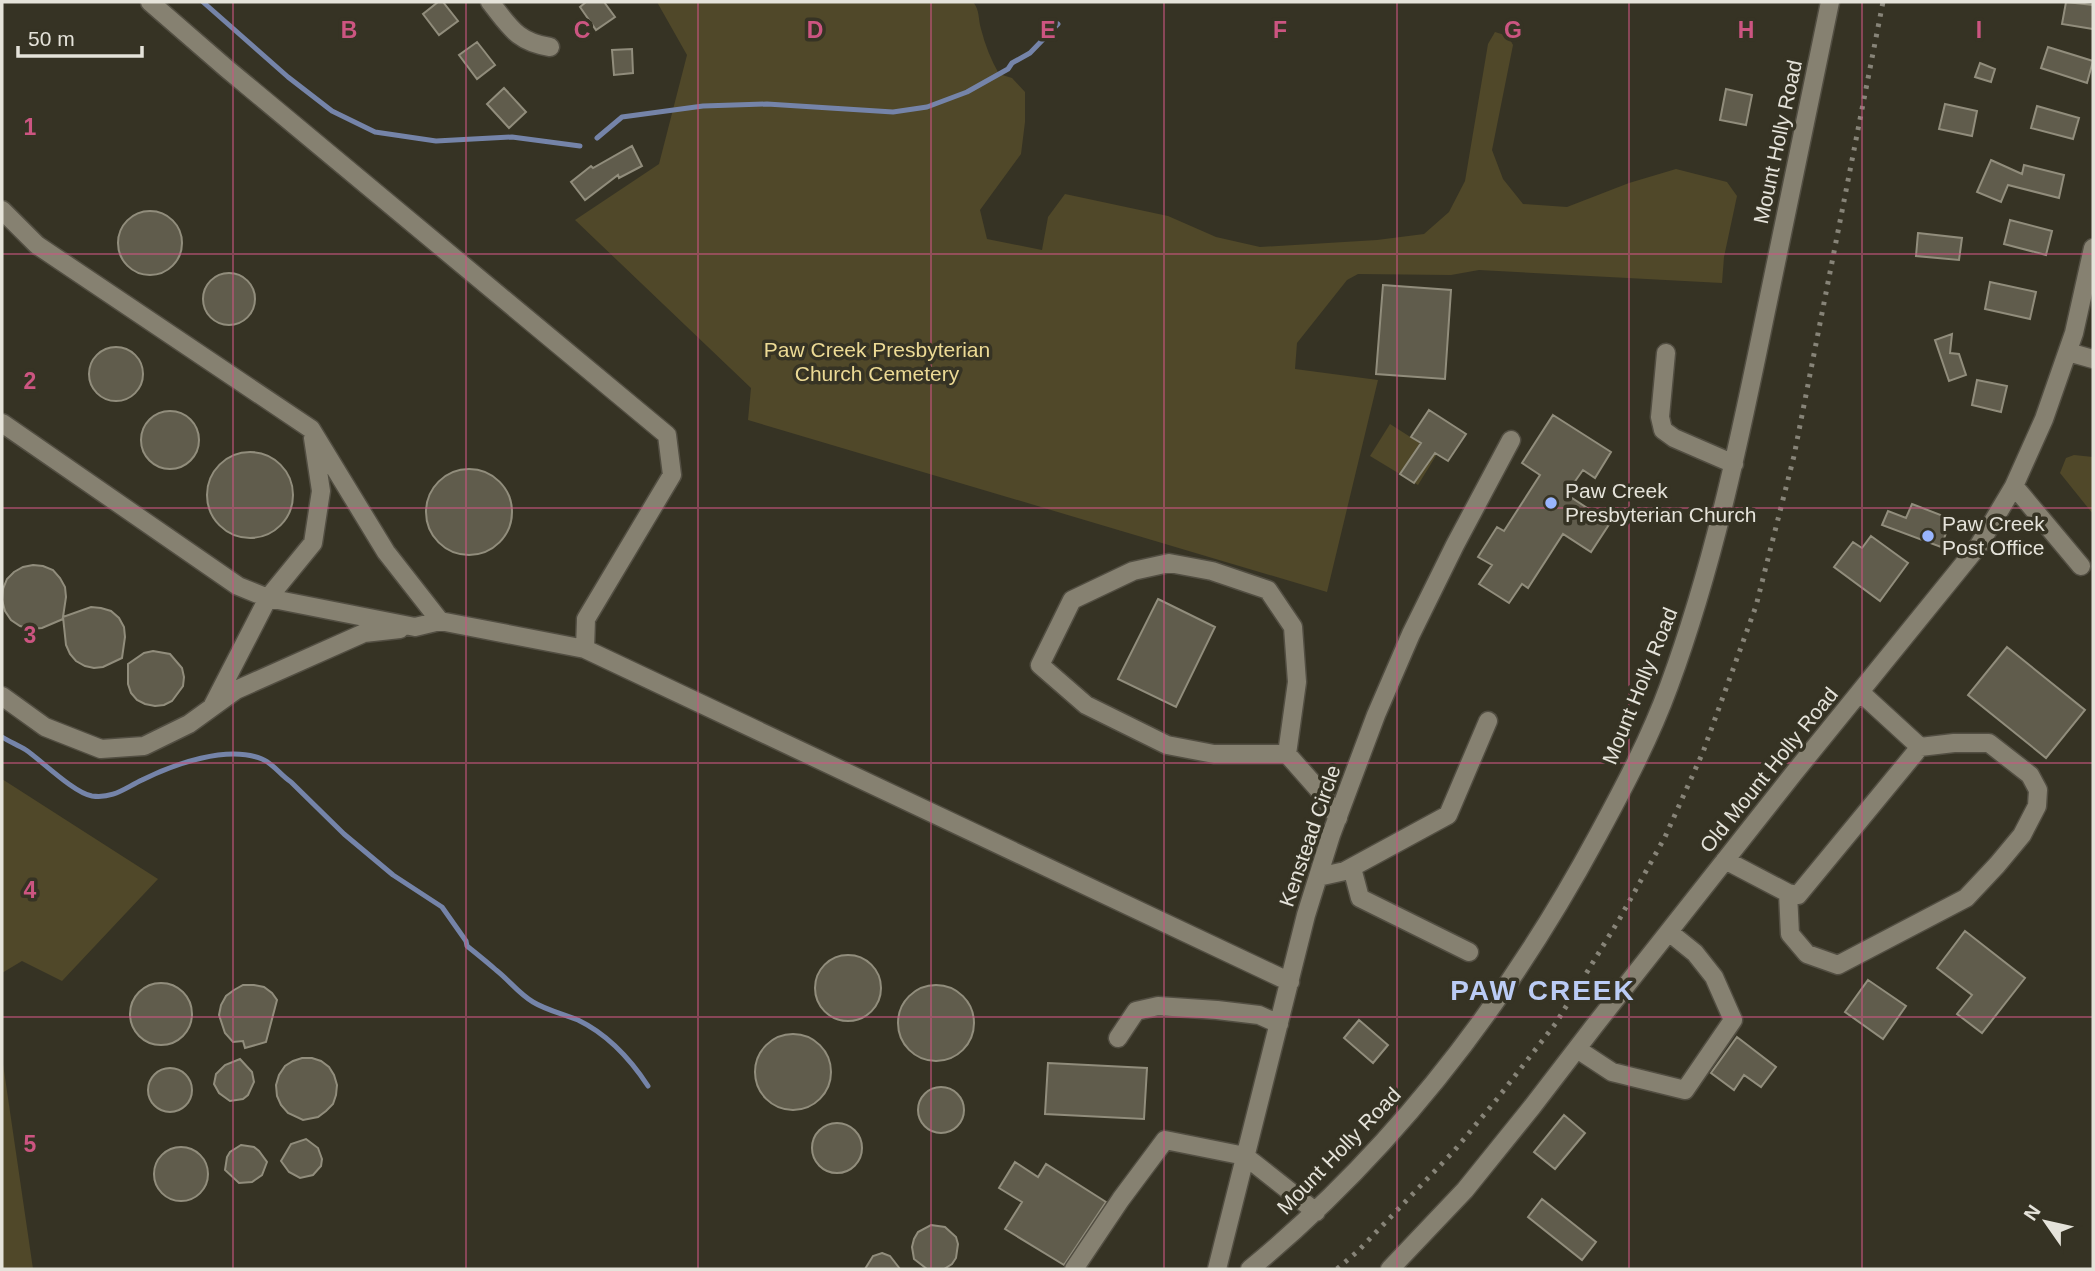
<svg xmlns="http://www.w3.org/2000/svg" width="2095" height="1271" font-family="Helvetica,sans-serif">
<style>
.green{fill:#504829}
.lines{fill:none;stroke-linecap:round;stroke-linejoin:round}
.stream{stroke:#7584a9;stroke-width:5}
.building{fill:#605c4c;stroke:#918d7c;stroke-width:2}
.minor-casing{stroke:#524e42;stroke-width:21}
.minor{stroke:#868171;stroke-width:18}
.rail{stroke:#878478;stroke-width:5;stroke-dasharray:3.5 7;stroke-linecap:butt}
.grid{fill:none;stroke:#cc5581;stroke-width:2;stroke-opacity:0.55}
.poi-dot{fill:#99b5fd;stroke:#363324;stroke-width:2.5}
.labels{text-anchor:middle;stroke-width:7;stroke-linejoin:round;paint-order:stroke}
.street-label{font-size:21px;fill:#e5e3da;stroke:#363324}
.park-label{font-size:21px;fill:#ecda95;stroke:#363324}
.poi-label{font-size:21px;fill:#e5e3da;stroke:#363324;text-anchor:start}
.district-label{font-size:28px;font-weight:bold;letter-spacing:2px;fill:#bbccf5;stroke:#363324}
.grid-label{font-size:23px;text-anchor:middle;font-weight:bold;fill:#cc5581;stroke:#363324;stroke-width:7;stroke-linejoin:round;paint-order:stroke}
</style>
<rect width="100%" height="100%" fill="#363324"/>
<path class="green" d="M657 2H973C980 10 978 19 981 29 985 45 991 60 999 74L1012 78 1025 92V122L1021 154 980 210 987 239 1042 250 1048 217 1065 194 1168 216 1216 237 1260 247 1377 240 1424 234 1449 212 1465 181 1488 44 1495 32 1508 36 1513 45 1492 150 1503 179 1523 204 1567 207 1629 183 1676 169 1727 182 1737 196 1724 257 1722 283 1479 270 1451 275 1358 274 1347 280 1297 343 1295 369 1378 380 1327 592 748 420 751 388 575 220 659 164 687 55Z
M1390 424 1437 454 1418 485 1370 456Z
M2074 455 2093 457V514L2060 473 2066 458Z
M2 779 158 879 62 981 22 961 2 973Z
M2 1057 33 1269H2Z"/>
<g class="lines">
<path class="stream" d="M203 2 288 77 332 111 375 132 436 141 512 137 580 146
M597 138 622 117 703 106 767 104 893 112 927 107 967 92 1008 69 1012 63 1030 53 1058 24
M2 737C10 742 18 745 26 750 42 761 74 793 92 796 113 799 125 788 142 780 174 764 227 745 262 759 274 764 280 775 291 782L344 834 393 875 442 907 466 941 467 946C477 954 487 962 496 970 509 980 518 993 533 1002 546 1010 563 1014 578 1020 607 1034 631 1060 648 1086"/>
</g>
<path class="building" d="M438 2H443L458 21 439 35 423 14Z
M586 2H604L615 17 596 30 580 7Z
M2066 2 2093 5V29L2062 24Z
M477 42 495 65 477 79 459 55Z
M2048 47 2093 61 2087 83 2041 68Z
M632 49 633 73 614 75 612 50Z
M1980 63 1995 69 1991 82 1975 77Z
M504 88 526 112 509 128 487 104Z
M1726 89 1752 95 1746 125 1720 120Z
M1945 104 1977 111 1972 136 1939 129Z
M2037 106 2079 118 2073 139 2031 128Z
M632 146 642 166 619 178 618 175 585 200 571 182 591 166 593 168Z
M1991 160 2022 174 2024 165 2064 175 2059 198 2008 185 2001 202 1977 192Z
M118 243a32 32 0 1 1 64 0a32 32 0 1 1-64 0Z
M2010 220 2052 231 2046 255 2004 244Z
M1918 233 1962 238 1959 260 1916 256Z
M203 299a26 26 0 1 1 52 0a26 26 0 1 1-52 0Z
M1990 282 2036 292 2030 319 1985 309Z
M1383 285 1451 290 1445 379 1376 374Z
M1952 334 1950 353 1959 354 1966 375 1949 381 1935 340Z
M89 374a27 27 0 1 1 54 0a27 27 0 1 1-54 0Z
M1977 380 2007 386 2001 412 1972 405Z
M1429 410 1466 434 1448 461 1435 453 1414 483 1400 474 1421 443 1411 437Z
M141 440a29 29 0 1 1 58 0a29 29 0 1 1-58 0Z
M1553 415 1611 452 1595 478 1583 470 1566 494 1610 523 1591 552 1563 534 1528 588 1522 584 1509 603 1479 584 1492 565 1478 557 1497 527 1504 531 1540 475 1522 463Z
M207 495a43 43 0 1 1 86 0a43 43 0 1 1-86 0Z
M426 512a43 43 0 1 1 86 0a43 43 0 1 1-86 0Z
M1912 504 1951 519 1941 547 1882 525 1888 511 1906 518Z
M1871 536 1908 563 1880 601 1834 567 1853 542 1862 548Z
M33 565 43 566 53 570 60 578 65 587 66 597 63 617 91 607 101 608 111 611 119 618 124 627 125 637 122 658 103 667 94 668 85 666 76 661 70 654 66 645 63 617V619L42 628 31 629 20 626 11 620 5 611 2 600 3 589 7 579 14 572 23 567Z
M1158 599 1215 627 1176 707 1118 679Z
M2007 647 2085 710 2046 758 1968 695Z
M153 651 170 654 182 668 184 677 183 686 172 701 164 705 155 706 145 704 137 700 131 693 128 684V664L144 653Z
M1965 931 2025 978 1982 1033 1957 1014 1972 995 1937 968Z
M815 988a33 33 0 1 1 66 0a33 33 0 1 1-66 0Z
M1868 980 1906 1006 1883 1039 1845 1012Z
M130 1014a31 31 0 1 1 62 0a31 31 0 1 1-62 0Z
M243 985H254L264 987 272 993 277 1000 266 1042 245 1048 243 1041 233 1042 225 1033 219 1015 221 1005 226 996 234 990Z
M898 1023a38 38 0 1 1 76 0a38 38 0 1 1-76 0Z
M1359 1020 1388 1045 1373 1063 1344 1038Z
M755 1072a38 38 0 1 1 76 0a38 38 0 1 1-76 0Z
M1737 1037 1776 1067 1761 1087 1744 1075 1734 1090 1711 1073Z
M302 1058H312L321 1061 329 1067 334 1075 337 1085 336 1095 333 1104 326 1111 318 1117 303 1120 288 1113 281 1105 277 1096 276 1085 279 1075 285 1066 293 1061Z
M240 1059 252 1072 254 1082 248 1095 243 1099 230 1101 219 1093 214 1084 216 1074 225 1065Z
M1048 1063 1147 1068 1144 1119 1045 1114Z
M148 1090a22 22 0 1 1 44 0a22 22 0 1 1-44 0Z
M918 1110a23 23 0 1 1 46 0a23 23 0 1 1-46 0Z
M1564 1115 1585 1133 1555 1169 1534 1152Z
M812 1148a25 25 0 1 1 50 0a25 25 0 1 1-50 0Z
M306 1139 318 1148 322 1159 321 1166 313 1175 300 1178 289 1172 281 1161 291 1144Z
M241 1145 254 1147 259 1151 267 1162 262 1175 252 1182 239 1183 225 1170 227 1157 230 1152Z
M154 1174a27 27 0 1 1 54 0a27 27 0 1 1-54 0Z
M1015 1162 1038 1177 1046 1164 1106 1202 1064 1265 1005 1229 1022 1202 999 1188Z
M1542 1199 1596 1242 1582 1260 1528 1217Z
M931 1225 945 1227 956 1237 958 1244 956 1258 952 1264 944 1269H927L914 1259 912 1247 914 1239 918 1232Z
M882 1253 890 1256 900 1269H865L873 1256Z"/>
<g class="lines">
<g class="minor-casing">
<path id="minor" d="M150 2 226 68 667 435 672 475 586 619 585 649
M490 2C510 27 517 42 550 47
M2 210 37 245 311 429 386 552 440 621 585 649 1290 982
M2068 352 2093 359
M1666 353 1660 417 1663 430 1674 438 1734 464
M2 423 238 586 268 598 415 627 440 621
M2014 486 2081 566
M1860 692 1920 747
M2 696 45 727 101 749 144 746 189 724 236 690 364 633 400 629
M213 705 268 598 313 543 321 491 313 438
M1287 754 1297 682 1293 627 1268 590 1212 571 1169 563 1133 571 1072 600 1040 665 1086 705 1167 745 1214 754H1287L1318 789 1338 818
M1725 860 1788 893 1798 895 1920 747 1954 743H1989L2030 775 2038 790 2037 806 2022 835 1997 865 1966 898 1838 965 1807 954 1790 934 1788 893
M1352 868 1360 898 1469 952
M1318 877 1345 871 1448 815 1488 721
M1118 1038 1136 1011 1158 1006 1217 1010 1259 1015 1279 1024
M1577 1049 1612 1072 1685 1090 1733 1020 1714 977 1695 953 1669 932
M1074 1269 1121 1199 1165 1140 1245 1156 1316 1212
M1217 1269 1306 915 1331 835 1376 715 1411 634 1455 545 1511 440
M1250 1269C1394 1150 1509 1000 1598 835 1624 787 1650 738 1669 686 1714 564 1740 438 1766 311 1788 208 1809 105 1830 2
M1390 1269 1465 1190 1532 1107 1595 1025 1794 773 1979 545 2014 486 2044 419 2074 333 2093 248"/>
</g>
<use href="#minor" class="minor"/>
<path class="rail" d="M1337 1269 1358 1251 1454 1151 1497 1099 1556 1023 1620 918 1665 837 1703 752 1756 606 1794 456 1883 2"/>
</g>
<path class="grid" d="M233 2V1269M466 2V1269M698 2V1269M931 2V1269M1164 2V1269M1397 2V1269M1629 2V1269M1862 2V1269M2 254H2093M2 508H2093M2 763H2093M2 1017H2093"/>
<g class="poi-dot">
<circle cx="1551" cy="503" r="7"/>
<circle cx="1928" cy="536" r="7"/>
</g>
<g class="labels">
<g class="street-label">
<text transform="translate(1778 142) rotate(-78)" y="7">Mount Holly Road</text>
<text transform="translate(1640 686) rotate(-68)" y="7">Mount Holly Road</text>
<text transform="translate(1769 770) rotate(-51)" y="7">Old Mount Holly Road</text>
<text transform="translate(1310 836) rotate(-71)" y="7">Kenstead Circle</text>
<text transform="translate(1339 1151) rotate(-46)" y="7">Mount Holly Road</text>
</g>
<g class="park-label">
<text x="877" y="357">Paw Creek Presbyterian<tspan x="877" dy="24">Church Cemetery</tspan></text>
</g>
<g class="poi-label">
<text x="1565" y="498">Paw Creek<tspan x="1565" dy="24">Presbyterian Church</tspan></text>
<text x="1942" y="531">Paw Creek<tspan x="1942" dy="24">Post Office</tspan></text>
</g>
<g class="district-label">
<text x="1543" y="1000">PAW CREEK</text>
</g>
</g>
<g class="grid-label">
<text x="349" y="38">B</text>
<text x="582" y="38">C</text>
<text x="815" y="38">D</text>
<text x="1048" y="38">E</text>
<text x="1280" y="38">F</text>
<text x="1513" y="38">G</text>
<text x="1746" y="38">H</text>
<text x="1979" y="38">I</text>
<text x="30" y="135">1</text>
<text x="30" y="389">2</text>
<text x="30" y="643">3</text>
<text x="30" y="898">4</text>
<text x="30" y="1152">5</text>
</g>
<rect width="2095" height="1271" fill="none" stroke="#e5e3da" stroke-width="7"/>
<g transform="translate(2046 1222) rotate(304)" stroke="#363324" stroke-width="5" paint-order="stroke">
<path d="M0-5L12 26L0 18L-12 26Z" fill="#e5e3da"/>
<text y="-10" font-size="19" font-weight="bold" text-anchor="middle" fill="#e5e3da">N</text>
</g>
<path d="M18 46v10h124v-10" fill="none" stroke="#e5e3da" stroke-width="3.5"/>
<text x="28" y="46" font-size="21" fill="#e5e3da" stroke="#363324" stroke-width="5" paint-order="stroke">50 m</text>
</svg>
